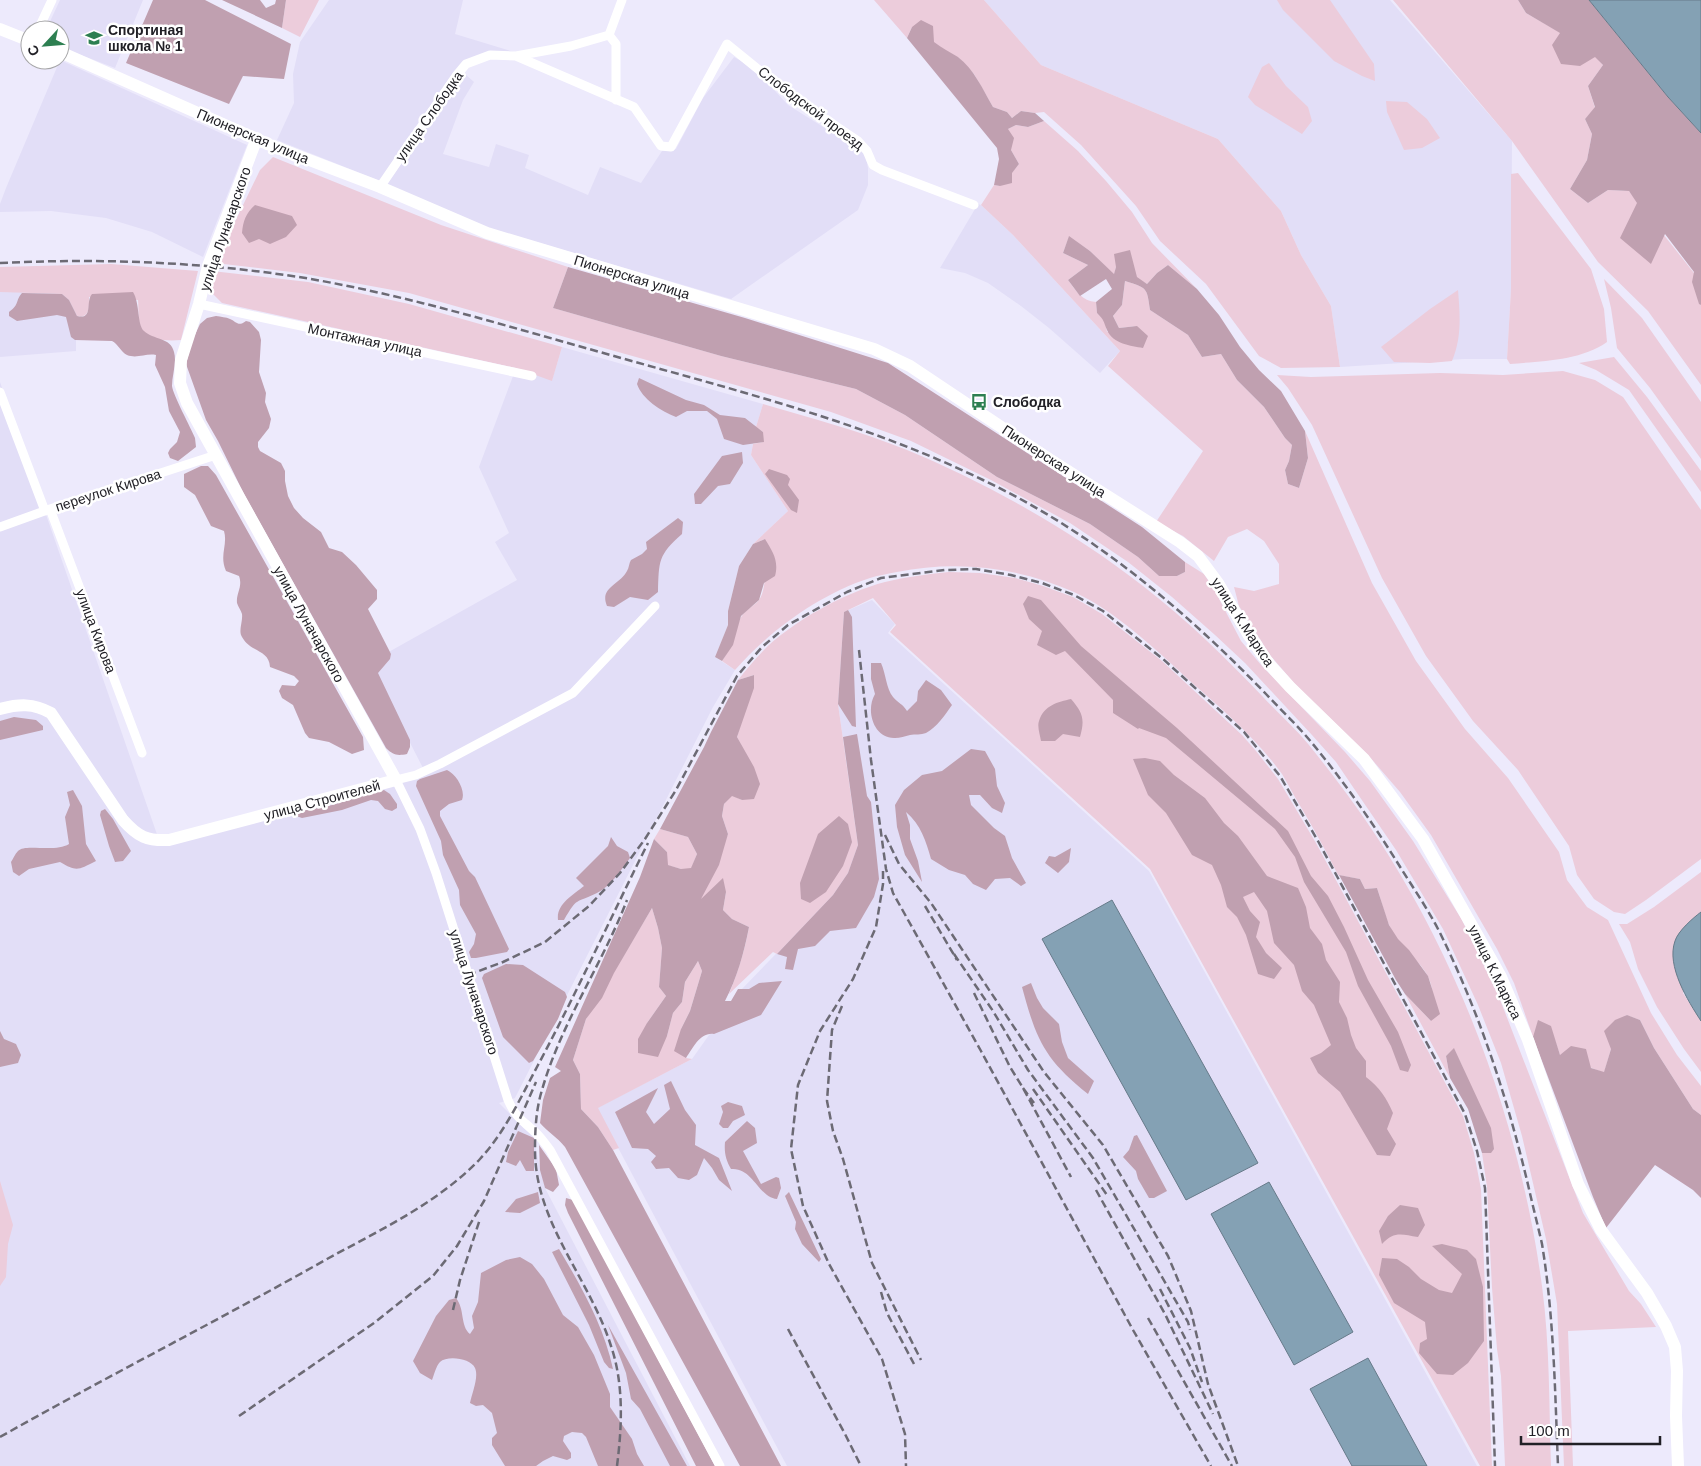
<svg xmlns="http://www.w3.org/2000/svg" width="1701" height="1466" font-family="Helvetica,sans-serif">
<style>
.built{fill:#e2def7}
.green{fill:#ecccdb}
.forest{fill:#c0a0b0}
.water{fill:#84a1b4;stroke:#667a89}
.lines{fill:none;stroke-linecap:round;stroke-linejoin:round}
.street{stroke:#fff;stroke-width:9}
.secondary{stroke:#fff;stroke-width:12}
.rail{stroke:#6c6a74;stroke-width:2.5;stroke-dasharray:8 4;stroke-linecap:butt}
.labels{text-anchor:middle;stroke-width:5;stroke-linejoin:round;paint-order:stroke}
.poi-label{font-size:14px;font-weight:bold;fill:#212026;stroke:#fff;text-anchor:start}
.street-label{font-size:14px;fill:#212026;stroke:#fff}
</style>
<rect width="100%" height="100%" fill="#edeafc"/>
<path class="built" d="M60 0H143L115 68 60 47V30H46Z
M329 0H463L455 34 514 52 490 51 465 61 380 181 277 140 294 103 293 74 300 42Z
M984 0H1390L1512 141 1511 289 1507 359H1464L1340 367 1331 306 1301 255 1281 211 1218 139 1041 65Z
M734 57 754 68 788 105 865 153 868 168V185L858 210 731 299 488 228 387 185 459 77 465 74 474 82 463 100 443 154 489 167 496 144 529 155 525 168 588 195 600 167 641 183 662 151 676 149 703 98Z
M60 60 247 145 203 257 152 232 106 218 51 211 0 212V204L6 188Z
M978 204 981 205 1013 235 1120 351 1100 373 1049 328 1021 306 988 283 965 273 940 268Z
M0 291H76V351L0 357Z
M562 347 763 404 756 427 751 455 788 511 753 544 739 566 728 611V625L715 657 735 670 713 707 515 1098 499 1103 533 1137 545 1188 690 1466H0V382L160 843 373 786 423 768 369 663 517 580 495 542 509 533 479 467 516 368 552 380Z
M872 600 895 624 888 633 1149 871 1477 1466H787L597 1108 692 1059 741 990 833 895 858 845 838 704 844 612Z"/>
<path class="green" d="M286 0H319L300 37 282 28Z
M874 0H984L1041 65 1218 139 1281 211 1301 255 1331 306 1340 367 1281 368 1259 356 1206 284 1160 241 1136 206 1081 145 1044 112 1035 113 1021 111 1012 118 1007 112 993 107 974 74 959 58 941 48 912 27 907 38Z
M1277 0H1330L1374 64 1375 81 1362 76 1334 61 1283 10Z
M1393 0H1518L1526 13 1561 33 1595 56 1603 65 1588 86 1595 108 1585 119 1592 134 1587 160 1570 189 1588 203 1608 190 1629 191 1694 273 1699 303 1701 305V385L1648 311 1598 262 1512 141Z
M1269 63 1286 86 1308 107 1312 121 1302 134 1255 105 1248 97 1262 67Z
M1386 101 1407 102 1427 119 1440 138 1422 148 1404 150 1387 112Z
M1044 121 1078 151 1106 181 1132 212 1152 243 1197 289 1168 265 1157 273 1147 284 1116 267 1114 275 1090 251 1069 237 1063 253 1088 265 1068 280C1076 291 1082 301 1096 302L1097 313 1105 320 1107 332 1137 326 1119 328 1113 316 1122 305 1125 281C1147 288 1147 287 1150 310L1188 335 1202 357 1221 354 1237 380 1264 407 1285 438 1292 445 1289 461 1285 470 1288 484 1299 488 1308 458 1305 431 1372 583 1416 661 1465 729 1508 778 1559 852 1567 880 1587 907 1608 920 1651 1013 1677 1055 1701 1086V1115L1693 1109 1654 1048 1640 1020 1626 1015 1611 1049 1604 1073 1560 1055 1550 1026 1533 1037 1514 983 1497 949 1431 835 1400 792 1368 755 1294 683 1270 655 1239 606 1234 587 1254 591 1279 584V564L1264 541 1247 529 1228 537 1214 561 1183 536 1156 522 1203 451 1108 366 1120 351 1013 235 981 205 994 185 1000 186 1019 164 1011 150 1008 129 1016 125 1028 127Z
M273 157 441 225 568 267 553 308 721 356 856 389 905 415 997 477 1090 524 1138 557 1159 576H1177L1185 572V562L1204 574 1214 589 1241 641 1262 666 1345 752 1370 781 1413 841 1462 920 1499 997 1583 1213 1629 1291 1641 1304 1656 1327 1568 1331 1573 1466H1564L1557 1304 1546 1239 1522 1136 1501 1063 1478 1005 1443 929 1396 850 1355 790 1336 762 1312 735 1245 663 1215 635 1172 597 1128 562 1070 523 991 480 911 441 831 412 409 293 300 273 215 263 260 170Z
M1518 173 1591 269 1604 309 1607 342C1580 361 1542 361 1510 364L1507 359 1511 289V174Z
M111 264 198 271 181 340C169 341 152 341 143 331 137 324 139 308 138 300L89 297C89 307 90 319 77 316L69 300 62 294 0 292V267Z
M212 271 308 282 409 304 562 347 552 381 516 368 222 303 209 290Z
M1604 279 1642 318 1701 402V459L1650 388 1617 348 1611 308Z
M1458 290C1460 315 1462 337 1452 361L1430 363 1394 362 1381 347 1430 309Z
M1614 357 1647 397 1701 471V492L1629 390 1596 370 1579 363Z
M1563 371 1595 380 1623 397 1701 510V859L1646 900 1625 914 1614 912 1594 899 1577 875 1569 846 1518 770 1473 721 1426 656 1382 578 1312 425 1288 388 1277 375 1311 377 1440 373 1503 375Z
M763 404C811 418 860 431 907 450 987 483 1074 532 1143 586 1187 620 1226 658 1264 698 1279 714 1295 728 1309 745 1337 780 1365 817 1389 856 1469 984 1522 1137 1542 1286 1550 1346 1549 1406 1551 1466H1505L1501 1376 1497 1349 1492 1288 1487 1187 1482 1153H1491L1463 1068 1454 1049 1446 1056 1450 1078 1405 994 1431 1021C1431 1011 1433 999 1432 989 1429 968 1409 955 1397 939 1386 924 1383 905 1377 888L1365 889 1360 879 1338 875C1326 851 1313 827 1299 804 1293 794 1288 784 1282 774 1256 738 1223 710 1190 681 1158 651 1114 610 1074 592 1018 567 957 560 897 572 888 574 879 575 870 578 820 594 769 631 735 670L722 661C731 648 734 634 740 619 744 610 753 607 759 600 768 588 765 554 765 539L753 544 788 511 751 455 753 444 763 442V432L756 427Z
M949 572 980 573 1015 578 1043 586 1073 597 1102 614 1162 661 1242 735 1256 751 1278 779 1316 843 1463 1116 1474 1153 1481 1189 1492 1466H1480L1150 869 890 632 896 625 873 598 844 612 838 704 858 845 848 873 833 895 777 954 773 952 729 994C738 972 745 950 749 927L732 919 723 910 726 892 699 902 728 834 722 816 724 804 732 795 742 800 744 751 737 737 754 675 738 680C746 670 754 660 763 651 791 622 846 592 885 582 906 577 927 574 949 572Z
M660 829 688 837 697 854 691 869H681L667 865V852L654 839Z
M1701 872V912L1688 923 1683 993 1701 1021V1072L1684 1049 1657 1007 1638 969 1630 942 1619 924H1627L1654 907Z
M652 908 658 928 662 948 659 987 666 996 647 1023 667 1036 673 1013 682 1002 685 982 698 961 702 971 690 1011 681 1029 686 1058 692 1059 598 1108 619 1148 613 1150 598 1127 581 1109 580 1074 573 1060 586 1019Z
M0 1181 13 1225 8 1244 6 1277 0 1286Z"/>
<path class="forest" d="M153 0H205L291 44 284 79 243 76 229 104 126 63Z
M222 0H260L266 8 275 4 276 0H286L282 28Z
M1518 0H1589L1668 97 1701 133V305L1699 304 1692 282 1694 272 1665 234 1651 264 1620 238 1637 203 1629 191 1608 190 1588 203 1570 189 1587 160 1592 134 1585 119 1595 107 1588 86 1603 65 1595 57 1580 66 1561 64 1552 45 1560 33 1526 13Z
M921 20 933 26 934 42C942 48 950 52 958 57 974 69 983 90 993 107L1007 112 1012 118 1021 111 1035 113 1044 121 1028 127 1016 125 1008 129 1014 138 1011 150 1019 164 1012 173V183L1000 186 994 185 999 159 997 148 907 38 912 27Z
M255 205 292 216 297 225 286 237 270 244 259 239 249 243 242 233C243 221 246 213 255 205Z
M1069 236 1090 251 1114 274 1116 267 1114 254 1130 250 1137 277 1147 284 1157 273 1168 265 1197 289 1219 315 1240 347 1259 370 1281 391 1305 431 1308 458 1299 488 1288 484 1285 470 1289 461 1292 445 1285 438 1264 407 1237 380 1221 354 1202 357 1188 335 1150 310C1147 287 1147 288 1125 281L1122 305 1113 316 1119 328 1137 326 1148 336 1143 348C1131 346 1113 344 1107 330 1103 321 1105 321 1097 313L1096 302 1112 289 1106 279 1080 296 1068 280 1088 265 1063 253Z
M568 267 745 318 888 363 1142 527 1185 562V572L1177 576H1159L1138 557 1090 524 997 477 905 415 856 389 721 356 553 308Z
M133 292C140 303 137 325 144 331 153 340 171 337 174 352 177 363 172 375 172 386 173 395 191 428 195 438L196 447 178 461 170 458 168 453 170 449 177 442 180 432 169 411 165 387 155 365 156 355C146 353 137 359 127 355 121 352 118 344 112 341L75 340 71 337 66 317 57 315 17 321 9 316V312C20 304 15 301 22 293L62 294 69 300 77 316C94 320 85 302 92 294Z
M216 316C221 317 226 317 230 319 237 322 238 327 246 321L250 322 259 332 261 340 259 372 266 393 265 402 271 419 269 428 258 442V447L260 451 281 463 285 471V481L288 496 294 508 303 518 321 532 329 548 342 552 356 565 377 590V599L368 609 391 654 390 659 378 673 410 740V747L407 754C397 756 393 755 386 748L244 494 218 441 206 420 186 364 192 341 200 324 207 318Z
M639 378 686 400 704 405 720 415 745 418 763 432 764 442 743 445 724 439 717 419 707 411H687L676 417C661 411 642 399 637 384Z
M742 452 743 463 730 484 718 486 701 504H695L694 494 722 456Z
M201 466H208L216 475 363 737 364 750 352 754 329 742 309 738 305 733 293 705 282 698 279 691 282 685 295 686 299 681 294 676 270 667C269 649 251 653 242 637 238 631 243 622 242 614 241 610 238 607 237 603 236 593 243 587 239 576L226 571C219 555 228 545 224 531L211 526 195 495 184 487V474Z
M769 469 787 475 790 479 788 485 799 500 797 513 791 510 765 474Z
M678 518 683 522 682 534C658 555 659 561 658 592L648 600 630 597 614 607 607 606C599 587 620 585 627 571 629 568 629 563 631 560L642 554 647 549 646 542Z
M765 539C773 552 779 561 775 576L764 583 759 600 741 616 733 645 722 661 715 657 728 625V611L739 566 753 544Z
M1028 596 1041 600 1081 646 1177 728 1288 831 1311 876 1328 896 1344 927 1368 980 1398 1032 1411 1065 1408 1072 1400 1070 1391 1046 1358 986 1346 952 1304 882 1295 857 1275 829 1166 738 1139 728 1138 729 1113 713V700L1065 651 1056 655 1037 645 1042 631 1029 619 1023 604Z
M848 610 852 617 856 727 852 726 838 704 844 612Z
M871 663H881C886 674 886 688 893 697 898 703 903 704 907 711L917 701 918 691 926 680 941 690 952 705C945 715 937 727 926 733 921 735 915 734 910 735 905 736 900 738 895 738 874 739 865 711 875 694L871 679Z
M754 675V688L737 737 754 767 760 784 754 799 742 800 732 796 724 804 722 816 728 834 719 865 701 899 723 878 726 892 723 910 732 919 749 927C744 953 737 978 725 1001H731L738 989H749L759 983 782 981 761 1015 714 1034C700 1032 693 1048 686 1058L674 1051 681 1029 690 1011 702 971 698 961 685 982 682 1002 673 1013 667 1036 658 1057 638 1053V1039L647 1023 666 996 659 987 662 948 658 928 652 908 614 973 602 998 586 1019 573 1060 580 1074 581 1109 598 1127 613 1150 781 1466H740L565 1147C557 1137 548 1132 540 1123L543 1100 550 1078 561 1071 555 1067 640 877 654 839 667 852 668 865 681 869 691 868 697 854 688 837 660 829 704 747 711 732 738 680Z
M1071 699C1083 713 1085 719 1080 737L1063 734 1055 741H1041C1040 735 1037 726 1039 721 1044 705 1058 702 1071 699Z
M14 717 36 720 43 726V730L0 740V721Z
M857 734 867 796 871 802 879 879 874 897 856 928 830 931 815 946 798 949 793 970 785 969 787 957 777 954 833 895 848 873 858 845 843 737Z
M971 749 985 751 995 769 997 786 1005 803 1002 813 992 808 980 795H969L971 805 994 828 1005 836 1012 858 1026 883 1021 886 1010 878 995 879 986 890 973 884 965 875 949 870 931 859C926 841 921 825 906 812L910 825V839L918 861 922 882 905 855 897 827 895 805 904 790 922 775 942 771Z
M1145 758 1160 761 1174 775 1205 798 1224 823 1238 836 1267 876 1298 888 1306 907 1310 928 1322 944 1326 960 1340 982 1339 1002 1347 1018 1351 1035 1356 1048 1366 1061V1077C1380 1088 1386 1097 1393 1113L1387 1129 1396 1144 1390 1156 1377 1155 1340 1092 1318 1073 1310 1058 1321 1053 1331 1045 1314 1005 1302 991 1294 965 1274 943 1267 911 1254 892 1243 897 1250 911 1260 922 1256 937 1266 953 1282 968 1274 979 1258 974 1246 935 1237 917 1227 907 1221 885 1212 865 1192 855 1166 813 1148 795 1133 759Z
M447 770C456 774 466 790 462 800L449 804 440 811V816L469 871 475 877 509 949 507 952 476 958H471L469 952 474 944 476 934 460 905 459 890 443 855 441 841 416 786 417 781 420 779Z
M73 790 82 806 86 844 96 861C78 870 77 872 60 862L29 869 19 876 13 872 11 862C13 859 15 854 18 851 25 843 54 853 69 844L65 817 70 805 67 792Z
M384 790 390 794 397 804V808L392 811 385 809 378 801 371 800 342 810 302 818 296 816V813L299 811 325 807Z
M105 809 113 819 131 851 123 861 115 862 109 846 100 815 101 811Z
M839 816 848 824 852 842 843 866 826 892 810 903 801 899 800 883 818 834Z
M611 837 617 846 628 852 630 858C621 870 611 886 597 893 575 904 578 896 564 920H558C556 904 573 895 584 886L576 878 608 846Z
M1071 848 1069 862 1058 873 1045 863 1049 856 1055 857Z
M1339 875 1360 879 1365 889 1377 888 1389 925 1398 939 1409 950 1428 976 1440 1014 1431 1021 1405 994 1396 980Z
M506 964 523 965 565 992 567 997 558 1019 533 1061 529 1063 503 1037 482 978 484 974Z
M1031 983 1037 998 1043 1008 1059 1024 1062 1042 1068 1058 1094 1081 1088 1094C1044 1059 1036 1039 1022 987Z
M1627 1015 1640 1020 1654 1048 1693 1109 1701 1115V1198L1693 1190 1655 1165 1606 1228 1593 1197 1533 1037 1538 1020 1551 1026 1560 1055 1571 1046 1586 1049 1591 1068 1604 1072 1611 1049 1604 1031 1615 1020Z
M0 1031 4 1039 16 1044 21 1055 18 1063 0 1067Z
M1454 1048 1491 1128 1494 1149 1491 1153H1482L1468 1109 1450 1078 1446 1056Z
M671 1081 685 1110 696 1125 695 1145 719 1158 732 1191 719 1180 712 1168 704 1158 697 1175 689 1180 678 1178 669 1168 656 1169 651 1162 656 1156 648 1149 632 1148 615 1112 658 1088 646 1112 654 1124 670 1109 664 1085Z
M728 1102 742 1106 745 1115 733 1121 728 1128H723L719 1124 723 1112 721 1106Z
M747 1121 755 1128 757 1143 743 1151 761 1184 776 1177 779 1178 781 1188 777 1199C758 1197 753 1167 731 1169 726 1160 724 1153 725 1142Z
M518 1131 534 1138V1171H526L520 1160 516 1166 506 1162 508 1152Z
M1137 1135 1167 1191 1154 1198H1149L1138 1179 1136 1171 1123 1157 1129 1150 1134 1136Z
M539 1145 556 1169 559 1185 553 1192 545 1188 540 1170Z
M538 1192 540 1203 520 1213 505 1212 516 1199Z
M789 1192 821 1259 819 1262 802 1244 795 1229 796 1222 785 1196Z
M566 1198 573 1200 715 1466H696L568 1213 565 1205Z
M1400 1205 1418 1208 1425 1225 1418 1237C1401 1234 1394 1231 1382 1244L1379 1231 1388 1216Z
M1442 1244 1467 1250 1476 1259 1483 1287 1484 1341 1468 1363 1453 1375 1437 1374 1419 1353 1420 1343 1427 1339 1425 1322 1394 1303 1379 1275 1382 1258 1397 1259 1409 1267 1421 1279 1439 1290 1452 1293 1462 1274 1432 1246Z
M559 1249C581 1286 604 1326 613 1369L609 1368 604 1362 589 1325 552 1252Z
M520 1257 532 1264 544 1279 563 1315 578 1327 594 1355 610 1394V1407L632 1439 637 1454 644 1466H598L586 1437 582 1433 572 1432 564 1436 563 1441 571 1453V1458L567 1460 553 1456 543 1461 536 1466H505L492 1445V1438L497 1433 492 1413 483 1405 476 1406 470 1403C472 1393 479 1377 475 1368 471 1358 447 1355 440 1362 436 1366 434 1375 432 1380L420 1373 413 1361 436 1316 449 1300 456 1298C465 1309 460 1326 470 1334L474 1328 472 1316 478 1302 481 1273 506 1260Z
M608 1325 687 1466H670L640 1409 631 1399 626 1373Z"/>
<path class="water" d="M1589 0H1701V133L1668 97Z
M1112 900 1258 1163 1186 1200 1042 939Z
M1701 912V1021C1688 1001 1666 966 1675 941 1678 931 1693 918 1701 912Z
M1269 1182 1353 1332 1294 1365 1211 1214Z
M1368 1358 1427 1466H1352L1310 1389Z"/>
<g class="lines">
<path class="street" d="M38 30 52 0
M609 35 616 44V100
M516 56 571 46 609 35 622 0
M380 187 456 76 466 64 490 55 516 56 634 107 661 146 671 147 727 44 791 96 858 141 867 151 873 165 882 170 974 205
M199 304 532 376
M0 392 45 511
M50 509 142 753
M0 527 50 509 216 455
M655 606 573 693 440 764 416 775 396 780 420 829 436 873 508 1100C517 1120 523 1120 537 1134 542 1139 546 1145 550 1150L720 1466"/>
<path class="secondary" d="M0 29 30 41
M60 52 270 145 380 187 487 233 874 349 910 366 1049 459 1180 542 1198 556 1218 583 1248 634 1269 664 1290 687 1364 759 1423 839 1501 977 1528 1040 1578 1184 1601 1230 1647 1293 1666 1326 1675 1347 1677 1371 1676 1416 1678 1466
M0 709C19 704 33 703 51 713L123 820C138 837 147 841 169 840L396 780 187 403 180 383 181 360 199 304 208 266 257 138"/>
<path class="rail" d="M0 263C104 258 208 262 311 279 414 297 513 328 614 356 738 391 866 423 983 480 1091 531 1184 609 1266 694 1281 710 1298 726 1312 743 1345 783 1375 826 1402 870 1416 892 1431 914 1442 937 1481 1017 1509 1103 1529 1189 1533 1207 1538 1226 1542 1244 1554 1317 1555 1392 1558 1466
M859 650 871 760 886 869 893 893 981 1051 1133 1330 1211 1466
M885 835 899 864 931 903 1044 1072 1103 1145 1168 1256 1191 1311 1208 1384 1238 1466
M883 871V884L876 927 853 979 820 1031 798 1085 791 1149 803 1206 829 1264 882 1359 905 1434 906 1466
M925 906 957 960
M954 954 993 1011 1028 1070 1093 1158 1188 1322 1190 1330
M468 975 503 962 545 942 589 906 620 873 645 839 676 790 737 676 762 647 788 625 847 592 881 578 945 570 976 569 1011 575 1042 583 1074 595 1103 611 1163 659 1244 732 1280 776 1318 841 1465 1114 1477 1151 1485 1188 1495 1466
M974 993 1010 1067 1023 1088 1071 1177
M842 1006 832 1030 827 1101 833 1131 843 1159 872 1263 921 1360
M1023 1088 1034 1103
M1033 1089 1107 1195
M1096 1190 1165 1314 1213 1414
M1160 1289 1190 1348 1202 1382
M881 1292 887 1313 914 1364
M453 1310 460 1280 480 1219
M1148 1318 1232 1466
M788 1329 845 1434 861 1466
M239 1416 374 1323 433 1276 457 1246 484 1201 536 1082
M0 1437C108 1376 219 1320 327 1259 380 1230 438 1203 480 1159 505 1132 521 1097 538 1065 577 992 611 917 648 843
M617 1466C622 1427 624 1384 611 1346 590 1279 535 1223 535 1150 535 1130 536 1109 542 1090 561 1023 602 965 627 900"/>
</g>
<defs>
<g id="school-bare" transform="scale(1.35)"><path d="M0-5L7-2L0 1L-7-2ZM-4 1L0 2.5L4 1V4Q0 6-4 4Z" fill="#2d7f51" stroke="#fff" stroke-width="2.5" paint-order="stroke"/></g>
<g id="bus-bare" transform="scale(1.35)"><path d="M-5-6H5V4H4V6H2V4H-2V6H-4V4H-5ZM-3.5-4V0h7V-4ZM-3.5 1.2v1.5H-2V1.2ZM2 1.2v1.5H3.5V1.2Z" fill="#2d7f51" stroke="#fff" stroke-width="2.5" paint-order="stroke"/></g>
</defs>
<g fill-rule="evenodd">
<use href="#school-bare" x="94" y="38"/>
<use href="#bus-bare" x="979" y="402"/>
</g>
<g class="labels">
<g class="poi-label">
<text x="108" y="35">Спортиная<tspan x="108" dy="16">школа № 1</tspan></text>
<text x="993" y="407">Слободка</text>
</g>
<g class="street-label">
<text transform="translate(811 108) rotate(37)" y="5">Слободской проезд</text>
<text transform="translate(429 116) rotate(-55)" y="5">улица Слободка</text>
<text transform="translate(253 136) rotate(23)" y="5">Пионерская улица</text>
<text transform="translate(225 229) rotate(-71)" y="5">улица Луначарского</text>
<text transform="translate(632 277) rotate(17)" y="5">Пионерская улица</text>
<text transform="translate(365 340) rotate(12)" y="5">Монтажная улица</text>
<text transform="translate(1054 461) rotate(33)" y="5">Пионерская улица</text>
<text transform="translate(108 490) rotate(-18)" y="5">переулок Кирова</text>
<text transform="translate(1243 622) rotate(57)" y="5">улица К.Маркса</text>
<text transform="translate(309 624) rotate(61)" y="5">улица Луначарского</text>
<text transform="translate(96 631) rotate(69)" y="5">улица Кирова</text>
<text transform="translate(322 800) rotate(-15)" y="5">улица Строителей</text>
<text transform="translate(1495 972) rotate(64)" y="5">улица К.Маркса</text>
<text transform="translate(474 992) rotate(72)" y="5">улица Луначарского</text>
</g>
</g>
<g transform="translate(45 45) rotate(244)"><circle r="24" fill="#ffffff" stroke="#a6a6a8"/>
<path d="M0-4L9 19L0 12L-9 19Z" fill="#2d7f51"/>
<text y="-8" font-size="14" font-weight="bold" text-anchor="middle" fill="#212026">С</text>
</g>
<path d="M1521 1436v8h139v-8" fill="none" stroke="#212026" stroke-width="2.5"/>
<text x="1528" y="1436" font-size="15" fill="#212026" stroke="#ffffff" stroke-width="4" paint-order="stroke">100 m</text>
</svg>
